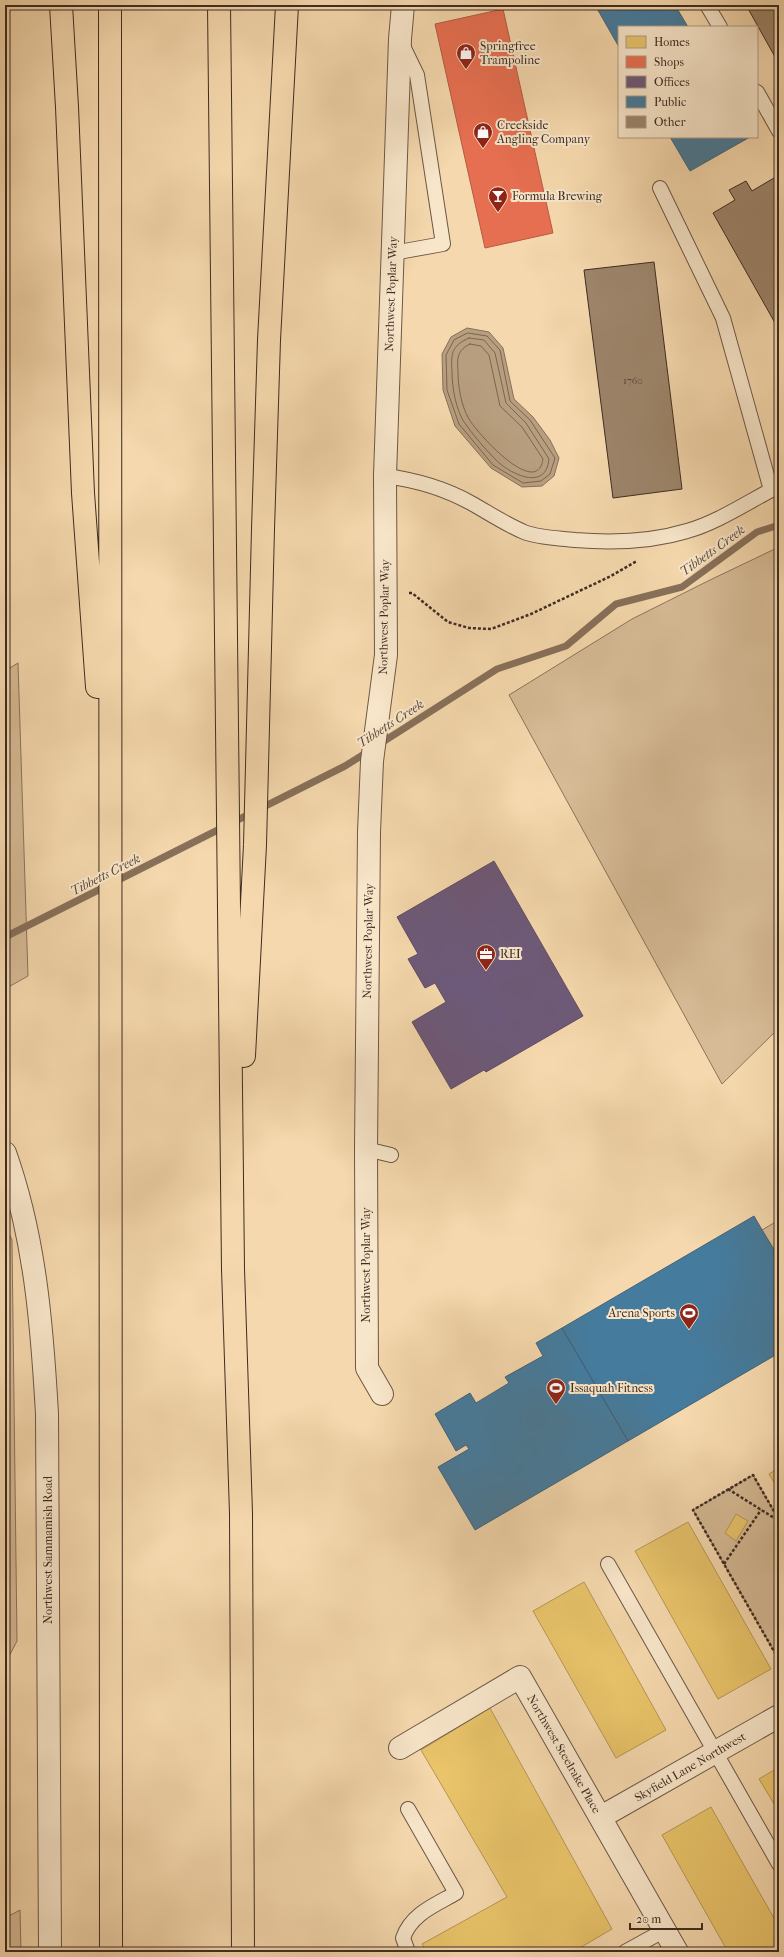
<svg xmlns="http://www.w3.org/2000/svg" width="784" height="1957" font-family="'IM FELL French Canon',serif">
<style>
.green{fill:#d6bb96;stroke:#8a745c}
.water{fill:#b79e7e;stroke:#87705a}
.homes{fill:#e9c46a;stroke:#b69655}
.shops{fill:#e76f51;stroke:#b45b43}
.offices{fill:#6d597a;stroke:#5f4c60}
.public{fill:#457b9d;stroke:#436378}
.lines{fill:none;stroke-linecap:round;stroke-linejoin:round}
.shore{stroke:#7a6550;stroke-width:1}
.stream{stroke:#87705a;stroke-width:7}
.building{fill:#9d856b;stroke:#3e2c23}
.service-casing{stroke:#6c5746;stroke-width:16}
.minor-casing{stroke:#6c5746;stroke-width:24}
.tertiary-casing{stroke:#6c5746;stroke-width:24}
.motorway-casing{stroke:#3e2c23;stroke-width:24}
.path{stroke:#3e2c23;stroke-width:2.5;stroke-dasharray:3 2;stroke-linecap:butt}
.service{stroke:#f8e6ca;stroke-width:14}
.minor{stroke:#f8e6ca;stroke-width:22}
.tertiary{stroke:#f8e6ca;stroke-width:22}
.motorway{stroke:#f5d8ad;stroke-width:22}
.labels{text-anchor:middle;stroke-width:4;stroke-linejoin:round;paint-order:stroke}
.number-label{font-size:10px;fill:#564235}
.poi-label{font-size:12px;fill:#3e2c23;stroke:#f8e6ca;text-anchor:start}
.street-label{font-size:12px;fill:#3e2c23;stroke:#f8e6ca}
.water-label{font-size:13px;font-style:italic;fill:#5c483a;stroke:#f8e6ca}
</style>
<rect width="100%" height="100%" fill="#f5d8ad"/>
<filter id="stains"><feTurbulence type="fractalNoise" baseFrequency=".005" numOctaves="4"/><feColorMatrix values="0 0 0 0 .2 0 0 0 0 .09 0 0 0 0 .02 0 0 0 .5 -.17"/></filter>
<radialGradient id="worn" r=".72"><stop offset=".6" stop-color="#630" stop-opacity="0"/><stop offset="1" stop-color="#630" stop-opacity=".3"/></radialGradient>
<path class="green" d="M779 547V1028L722 1084 509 695 632 619 710 580Z
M18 663 28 976 5 989V671Z
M779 1220V1257L762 1230Z
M5 1225 12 1240 17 1641 5 1664Z
M753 1475 779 1520V1660L693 1510Z
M20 1910 21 1952H5V1918Z"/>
<path class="water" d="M467 328 489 332 503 348 514 399 533 417 550 440 559 458 554 476 542 486 522 487 491 468 455 426 443 390 442 354 451 337Z"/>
<path class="homes" d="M779 1468V1491L769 1474Z
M736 1514 748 1521 736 1541 725 1533Z
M688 1522 771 1669 718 1699 635 1551Z
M584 1582 666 1730 616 1758 533 1611Z
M490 1708 612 1929 573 1952H427L422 1944 507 1897 421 1750Z
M779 1767V1812L759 1779Z
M711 1807 779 1927V1952H728L662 1835Z"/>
<path class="shops" d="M503 9 553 233 485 248 435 24Z"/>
<path class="offices" d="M494 861 583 1016 486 1072 484 1070 451 1089 412 1022 446 1002 435 983 425 988 408 959 418 954 397 917Z"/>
<path class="public" d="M595 5H675L688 27H619V47Z
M670 137H750L690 171Z
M754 1216 779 1259V1353L628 1441 562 1328Z
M562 1328 628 1441 475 1530 438 1467 469 1449 466 1445 456 1451 435 1414 470 1393 476 1403 509 1383 505 1377 543 1356 536 1343Z"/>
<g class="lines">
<path class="shore" d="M468 333 487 336 500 350 510 401 530 420 555 458 550 474 541 481 523 483 493 465 459 424 447 390 446 355 454 340Z
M469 338 484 340 495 353 506 403 526 423 549 459C546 492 510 474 496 460 485 449 473 435 464 422 456 410 452 387 452 372 451 354 451 346 469 338Z
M470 344 481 346 489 355 500 406 522 427 543 459C537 500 476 432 469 419 461 405 458 387 458 371 457 359 457 350 470 344Z"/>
<path class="stream" d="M378 745 497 669 566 646 616 604 682 587 757 532 779 525
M5 937 345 766 369 751"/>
</g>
<path class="building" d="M746 5H779V64Z
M774 178 779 187V330L713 213 735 200 729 190 746 181 752 191Z
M654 262 682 489 613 498 584 270Z"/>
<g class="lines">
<g class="service-casing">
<path id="service" d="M707 5 720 27
M757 92 779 131
M660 188 723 318 771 490
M393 253 443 244 417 75 402 44
M385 476C416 480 444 488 471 503 489 513 505 524 524 532 539 538 559 538 575 540 612 543 651 542 687 531 717 523 751 500 779 486
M366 1149 391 1155
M608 1564 779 1864
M408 1952 403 1938C411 1914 435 1905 456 1893L408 1809
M625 1952 665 1930"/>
</g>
<g class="minor-casing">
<path id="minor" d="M382 1394 367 1368 366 1149 369 832 372 761 386 655 385 476 400 39 403 5
M400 1748 520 1677 677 1952
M601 1817 779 1716"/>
</g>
<g class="tertiary-casing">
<path id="tertiary" d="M5 1153C35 1237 42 1325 47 1414L50 1952"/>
</g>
<g class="motorway-casing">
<path id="motorway" d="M61 5 67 107 83 493 97 687
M110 5 111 1952
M219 5 233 1269 241 1513 243 1952
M244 1056 255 845 263 529 269 340 287 5"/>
</g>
<path class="path" d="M409 593H412L448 622 469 628 491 629 531 614 611 576 637 561
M728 1489 779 1521
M779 1520 753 1475 693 1510 779 1660
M724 1564 761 1510"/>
<use href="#service" class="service"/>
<use href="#minor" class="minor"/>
<use href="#tertiary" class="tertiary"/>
<use href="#motorway" class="motorway"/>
</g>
<defs>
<g id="shop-pin" transform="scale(1)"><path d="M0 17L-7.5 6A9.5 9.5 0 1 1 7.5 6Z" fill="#8f2418" stroke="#f8e6ca"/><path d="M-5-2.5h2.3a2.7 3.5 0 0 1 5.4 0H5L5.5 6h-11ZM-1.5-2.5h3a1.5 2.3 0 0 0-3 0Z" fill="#fff"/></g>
<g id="bar-pin" transform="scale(1)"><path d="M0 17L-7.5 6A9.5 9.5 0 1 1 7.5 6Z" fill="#8f2418" stroke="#f8e6ca"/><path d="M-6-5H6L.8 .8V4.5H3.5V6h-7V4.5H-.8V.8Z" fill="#fff"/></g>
<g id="office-pin" transform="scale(1)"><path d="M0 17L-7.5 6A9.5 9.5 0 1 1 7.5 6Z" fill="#8f2418" stroke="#f8e6ca"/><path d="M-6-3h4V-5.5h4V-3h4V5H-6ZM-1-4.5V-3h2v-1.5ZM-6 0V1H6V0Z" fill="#fff"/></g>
<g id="stadium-pin" transform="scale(1)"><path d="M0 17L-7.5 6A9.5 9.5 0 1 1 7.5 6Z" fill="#8f2418" stroke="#f8e6ca"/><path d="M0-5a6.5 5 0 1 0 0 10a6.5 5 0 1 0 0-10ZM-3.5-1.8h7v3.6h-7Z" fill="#fff"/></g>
</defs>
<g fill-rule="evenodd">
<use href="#shop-pin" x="466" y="53"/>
<use href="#shop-pin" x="483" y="132"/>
<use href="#bar-pin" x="498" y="196"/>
<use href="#office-pin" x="486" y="954"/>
<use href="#stadium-pin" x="689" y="1313"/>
<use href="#stadium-pin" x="556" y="1388"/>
</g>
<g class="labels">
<g class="number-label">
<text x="633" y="384">1760</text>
</g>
<g class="poi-label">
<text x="480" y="50">Springfree<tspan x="480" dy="14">Trampoline</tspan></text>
<text x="497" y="129">Creekside<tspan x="497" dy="14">Angling Company</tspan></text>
<text x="512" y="200">Formula Brewing</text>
<text x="500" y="958">REI</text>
<text x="675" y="1317" text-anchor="end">Arena Sports</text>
<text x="570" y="1392">Issaquah Fitness</text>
</g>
<g class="street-label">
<text transform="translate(391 294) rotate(-88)" y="4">Northwest Poplar Way</text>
<text transform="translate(384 617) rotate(-89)" y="4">Northwest Poplar Way</text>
<text transform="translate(368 941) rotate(-89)" y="4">Northwest Poplar Way</text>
<text transform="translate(366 1265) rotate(-90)" y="4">Northwest Poplar Way</text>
<text transform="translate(48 1550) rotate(-90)" y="4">Northwest Sammamish Road</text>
<text transform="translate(564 1754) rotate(60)" y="4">Northwest Steelrake Place</text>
<text transform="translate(690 1767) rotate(-30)" y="4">Skyfield Lane Northwest</text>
</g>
<g class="water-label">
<text transform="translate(712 550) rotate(-36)" y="5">Tibbetts Creek</text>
<text transform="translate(390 723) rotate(-33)" y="5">Tibbetts Creek</text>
<text transform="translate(105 874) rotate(-27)" y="5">Tibbetts Creek</text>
</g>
</g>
<rect width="784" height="1957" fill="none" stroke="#f5d8ad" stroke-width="20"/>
<rect x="6" y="6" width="772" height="1945" fill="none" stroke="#3e2c23" stroke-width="2"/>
<rect x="10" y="10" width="764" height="1937" fill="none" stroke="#3e2c23"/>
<rect x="618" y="26" width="140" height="112" fill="#f8e6ca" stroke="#ae9c87"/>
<rect x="626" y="36" width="20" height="12" fill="#e9c46a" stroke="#ae9c87"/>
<text x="654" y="46" font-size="12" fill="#3e2c23">Homes</text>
<rect x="626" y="56" width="20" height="12" fill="#e76f51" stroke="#ae9c87"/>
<text x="654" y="66" font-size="12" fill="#3e2c23">Shops</text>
<rect x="626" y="76" width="20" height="12" fill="#6d597a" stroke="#ae9c87"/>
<text x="654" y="86" font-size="12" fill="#3e2c23">Offices</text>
<rect x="626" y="96" width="20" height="12" fill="#457b9d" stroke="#ae9c87"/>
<text x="654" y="106" font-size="12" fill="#3e2c23">Public</text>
<rect x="626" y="116" width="20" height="12" fill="#9d856b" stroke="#ae9c87"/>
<text x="654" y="126" font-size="12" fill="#3e2c23">Other</text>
<path d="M630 1923v6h72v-6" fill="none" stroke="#3e2c23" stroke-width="2"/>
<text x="636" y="1923" font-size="12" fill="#3e2c23" stroke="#f8e6ca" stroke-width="3" paint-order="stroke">20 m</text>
<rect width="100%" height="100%" filter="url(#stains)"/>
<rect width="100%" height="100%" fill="url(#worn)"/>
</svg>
